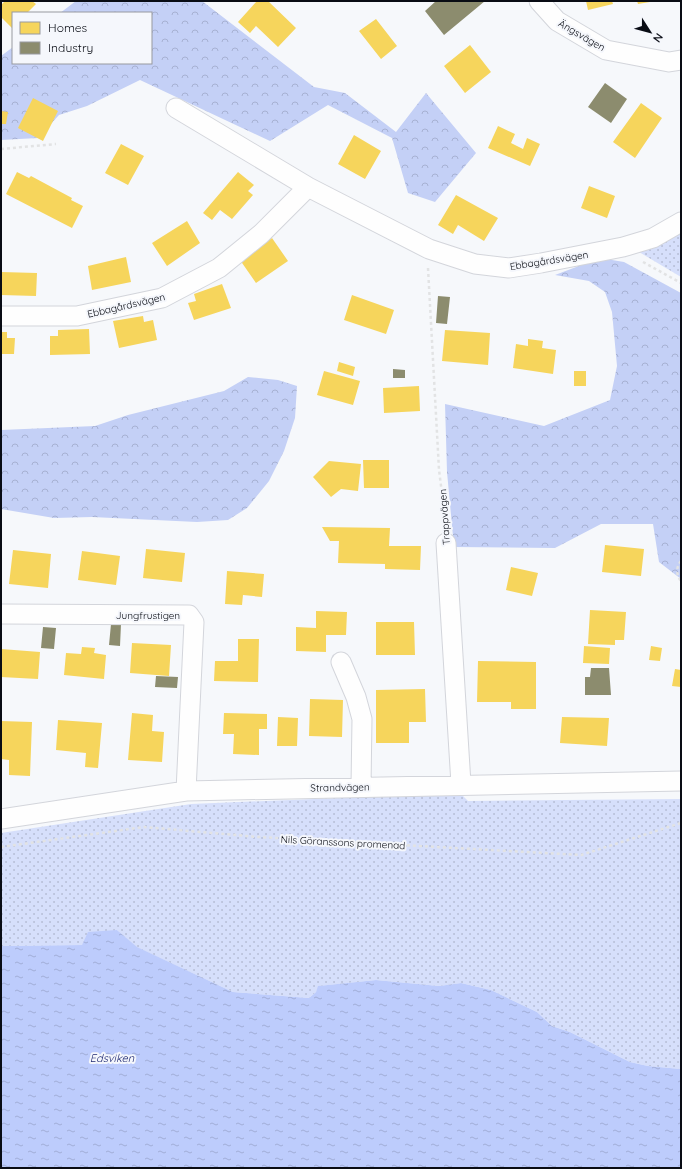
<svg xmlns="http://www.w3.org/2000/svg" width="682" height="1169" font-family="Quicksand,sans-serif">
<style>
.forest{fill:url(#forest-crowns)}
.park{fill:url(#park-dots)}
.water{fill:url(#water-ripples)}
.homes{fill:#f6d55c}
.industry{fill:#8c8c6e}
.lines{fill:none;stroke-linecap:round;stroke-linejoin:round}
.minor-casing{stroke:#d3d5db;stroke-width:21}
.path{stroke:#e2e3e4;stroke-width:2.5;stroke-dasharray:3 3;stroke-linecap:butt}
.minor{stroke:#fefefe;stroke-width:19}
.labels{text-anchor:middle;stroke-width:4;stroke-linejoin:round;paint-order:stroke}
.street-label{font-size:10px;fill:#090c14;stroke:#f5f7fc}
.water-label{font-size:11px;font-style:italic;fill:#1f2a74;stroke:#f5f7fc}
</style>
<defs>
<pattern id="forest-crowns" width="20" height="18" patternUnits="userSpaceOnUse"><rect width="20" height="18" fill="#c4d0f6"/><path d="M2 6a3 3 0 1 1 6 0M12 15a3 3 0 1 1 6 0" fill="none" stroke="#a7b1d2"/></pattern>
<pattern id="park-dots" width="8" height="8" patternUnits="userSpaceOnUse"><rect width="8" height="8" fill="#d6dffb"/><path d="M2 2h.1M6 6h.1" fill="none" stroke="#b6bed6" stroke-width="1.8" stroke-linecap="round"/></pattern>
<pattern id="water-ripples" width="26" height="14" patternUnits="userSpaceOnUse"><rect width="26" height="14" fill="#bdccfc"/><path d="M2 4q2-2 4 0t4 0M15 11q2-2 4 0t4 0" fill="none" stroke="#a1aed7"/></pattern>
</defs>
<rect width="100%" height="100%" fill="#f6f8fb"/>
<path class="forest" d="M76 1H202L314 87 345 93 396 132 426 93 476 153 435 202 408 193 392 138 328 105 270 141 140 80 87 106 59 115 38 138 1 140V56L13 47V63H151V13H60Z
M600 258 624 262 681 293V579L659 562 653 524H601L555 548 454 547 447 472 445 404 544 426 610 400 617 366 612 312 605 292 589 281 555 275Z
M248 377 278 380 297 386 295 418 284 451 269 481 247 508 228 520 197 522 92 517 54 518 1 509V430L95 426 128 415 224 391Z"/>
<path class="park" d="M681 228V277L634 249Z
M460 793 468 801 681 799V1069L648 1066 630 1062 570 1032 552 1026 537 1012 491 990 461 983 439 986 376 980 319 986 316 992 309 998 233 992 136 947 117 930 82 945 1 946V833L191 804Z"/>
<path class="water" d="M117 930 137 947 233 992 309 998 316 992 318 986 376 980 439 986 461 983 491 990 537 1012 552 1026 570 1032 630 1062 648 1066 681 1069V1168H1V946L82 945 88 932Z"/>
<path class="homes" d="M5 1H32L36 4 27 13H13L12 28 1 17V5Z
M257 1H268L296 28 278 47 256 26 250 33 238 22Z
M586 1H612L613 4 588 10Z
M637 1H650V2L638 4Z
M376 19 397 46 381 59 359 31Z
M470 45 491 72 465 93 444 66Z
M33 98 58 111 43 141 18 128Z
M641 103 662 118 635 158 613 142Z
M1 111 8 112 6 124H1Z
M498 126 515 134 511 143 523 149 527 138 540 144 530 166 488 148Z
M354 135 381 151 365 179 338 164Z
M121 144 144 156 128 185 105 173Z
M17 172 29 178 31 176 72 198 71 200 83 206 72 228 6 194Z
M238 172 254 185 248 191 253 195 232 219 220 210 212 220 203 213Z
M589 186 615 196 607 218 581 208Z
M456 195 498 218 484 241 458 225 453 234 438 225Z
M187 221 200 243 167 266 152 243Z
M272 238 288 261 256 283 240 260Z
M126 257 131 282 92 290 88 266Z
M1 272 37 273 36 296 1 295Z
M222 284 231 308 194 320 188 303 196 301 194 294Z
M352 295 394 310 386 334 344 320Z
M143 316 144 322 153 320 157 340 119 348 113 321Z
M89 329 90 354 50 355V336H58V330Z
M445 330 490 333 488 365 442 361Z
M1 332H7V338H15L14 354H1Z
M528 339 543 341 542 348 556 350 553 374 513 368 516 344 528 346Z
M339 362 355 367 353 376 337 371Z
M324 371 360 381 353 405 317 395Z
M574 371H586V386H574Z
M419 386 420 411 384 413 383 388Z
M363 460H389V488H364Z
M329 461 361 464 358 491 341 489 331 497 313 477Z
M322 527 390 528 389 546H421L420 570 385 569V564L338 563 339 541H330Z
M605 545 644 549 641 576 602 572Z
M146 549 185 553 182 582 143 578Z
M13 550 51 554 48 588 9 584Z
M82 551 120 556 116 585 78 580Z
M511 567 538 573 532 596 506 590Z
M227 571 264 574 262 597 243 595 242 605 225 604Z
M590 610 626 612 624 640H615V645L588 644Z
M316 611 347 612 346 635H326V652L296 651V627L316 628Z
M376 622H414L415 655H376Z
M238 639H259L258 682 214 681 215 661H238Z
M132 643 171 645 169 676 130 673Z
M584 646 610 648 609 664 583 663Z
M651 646 662 648 660 661 649 660Z
M82 647 95 648 94 653 106 655 104 679 64 675 66 653 81 654Z
M1 649 40 652 38 679 1 677Z
M478 661 536 662V709H511V702H477Z
M675 669 681 670V687L672 686Z
M425 689 426 722H409V743H376V690Z
M310 699 343 700 342 737 309 736Z
M132 713 153 715 152 731 164 732 162 762 128 760Z
M224 713 267 714V729H259V755L233 754 234 734H223Z
M278 717 298 718 297 746H277Z
M562 717 609 718 607 746 560 743Z
M58 720 102 723 98 768 85 767 86 753 56 750Z
M1 721 32 722 30 776 9 775V760L1 759Z"/>
<path class="industry" d="M436 1H485L444 35 425 11Z
M605 83 627 99 611 123 588 107Z
M438 296 450 297 447 324 436 323Z
M393 369 405 370V378H393Z
M111 624H121L120 646 109 645Z
M43 627 56 628 54 649 41 648Z
M591 668H609L611 695H585V677H590Z
M156 676 178 677 177 688 155 687Z"/>
<g class="lines">
<g class="minor-casing">
<path id="minor" d="M539 1 557 21 606 50 669 62 681 60
M176 108 308 187 429 249 475 264 509 268 541 263 623 247 653 238 681 222
M1 316H77L162 298 219 268 261 234 308 187
M446 543 461 784
M1 614 189 615 194 622 186 791
M341 662 356 697 362 719 361 787
M1 819 186 791 681 781"/>
</g>
<path class="path" d="M1 149 56 144
M643 262 681 283
M428 268 439 470 446 525
M681 561C676 567 676 575 681 581
M1 847 144 827 258 837 581 855 681 823"/>
<use href="#minor" class="minor"/>
</g>
<g class="labels">
<g class="street-label">
<text transform="translate(582 35) rotate(30)" y="4">Ängsvägen</text>
<text transform="translate(549 260) rotate(-9)" y="4">Ebbagårdsvägen</text>
<text transform="translate(126 305) rotate(-13)" y="4">Ebbagårdsvägen</text>
<text transform="translate(444 517) rotate(-94)" y="4">Trappvägen</text>
<text x="148" y="619">Jungfrustigen</text>
<text transform="translate(340 787) rotate(-1)" y="4">Strandvägen</text>
<text transform="translate(343 842) rotate(3)" y="4">Nils Göranssons promenad</text>
</g>
<g class="water-label">
<text x="112" y="1062">Edsviken</text>
</g>
</g>
<rect width="682" height="1169" fill="none" stroke="#090c14" stroke-width="4"/>
<rect x="12" y="12" width="140" height="52" fill="#f5f7fc" stroke="#97999f"/>
<rect x="20" y="22" width="20" height="12" fill="#f6d55c" stroke="#97999f"/>
<text x="48" y="32" font-size="12" fill="#090c14">Homes</text>
<rect x="20" y="42" width="20" height="12" fill="#8c8c6e" stroke="#97999f"/>
<text x="48" y="52" font-size="12" fill="#090c14">Industry</text>
<g transform="translate(650 32) rotate(126)" stroke="#f5f7fc" stroke-width="3" paint-order="stroke">
<path d="M0-3L7 15L0 10L-7 15Z" fill="#090c14"/>
<text y="-6" font-size="11" font-weight="bold" text-anchor="middle" fill="#090c14">N</text>
</g>
</svg>
